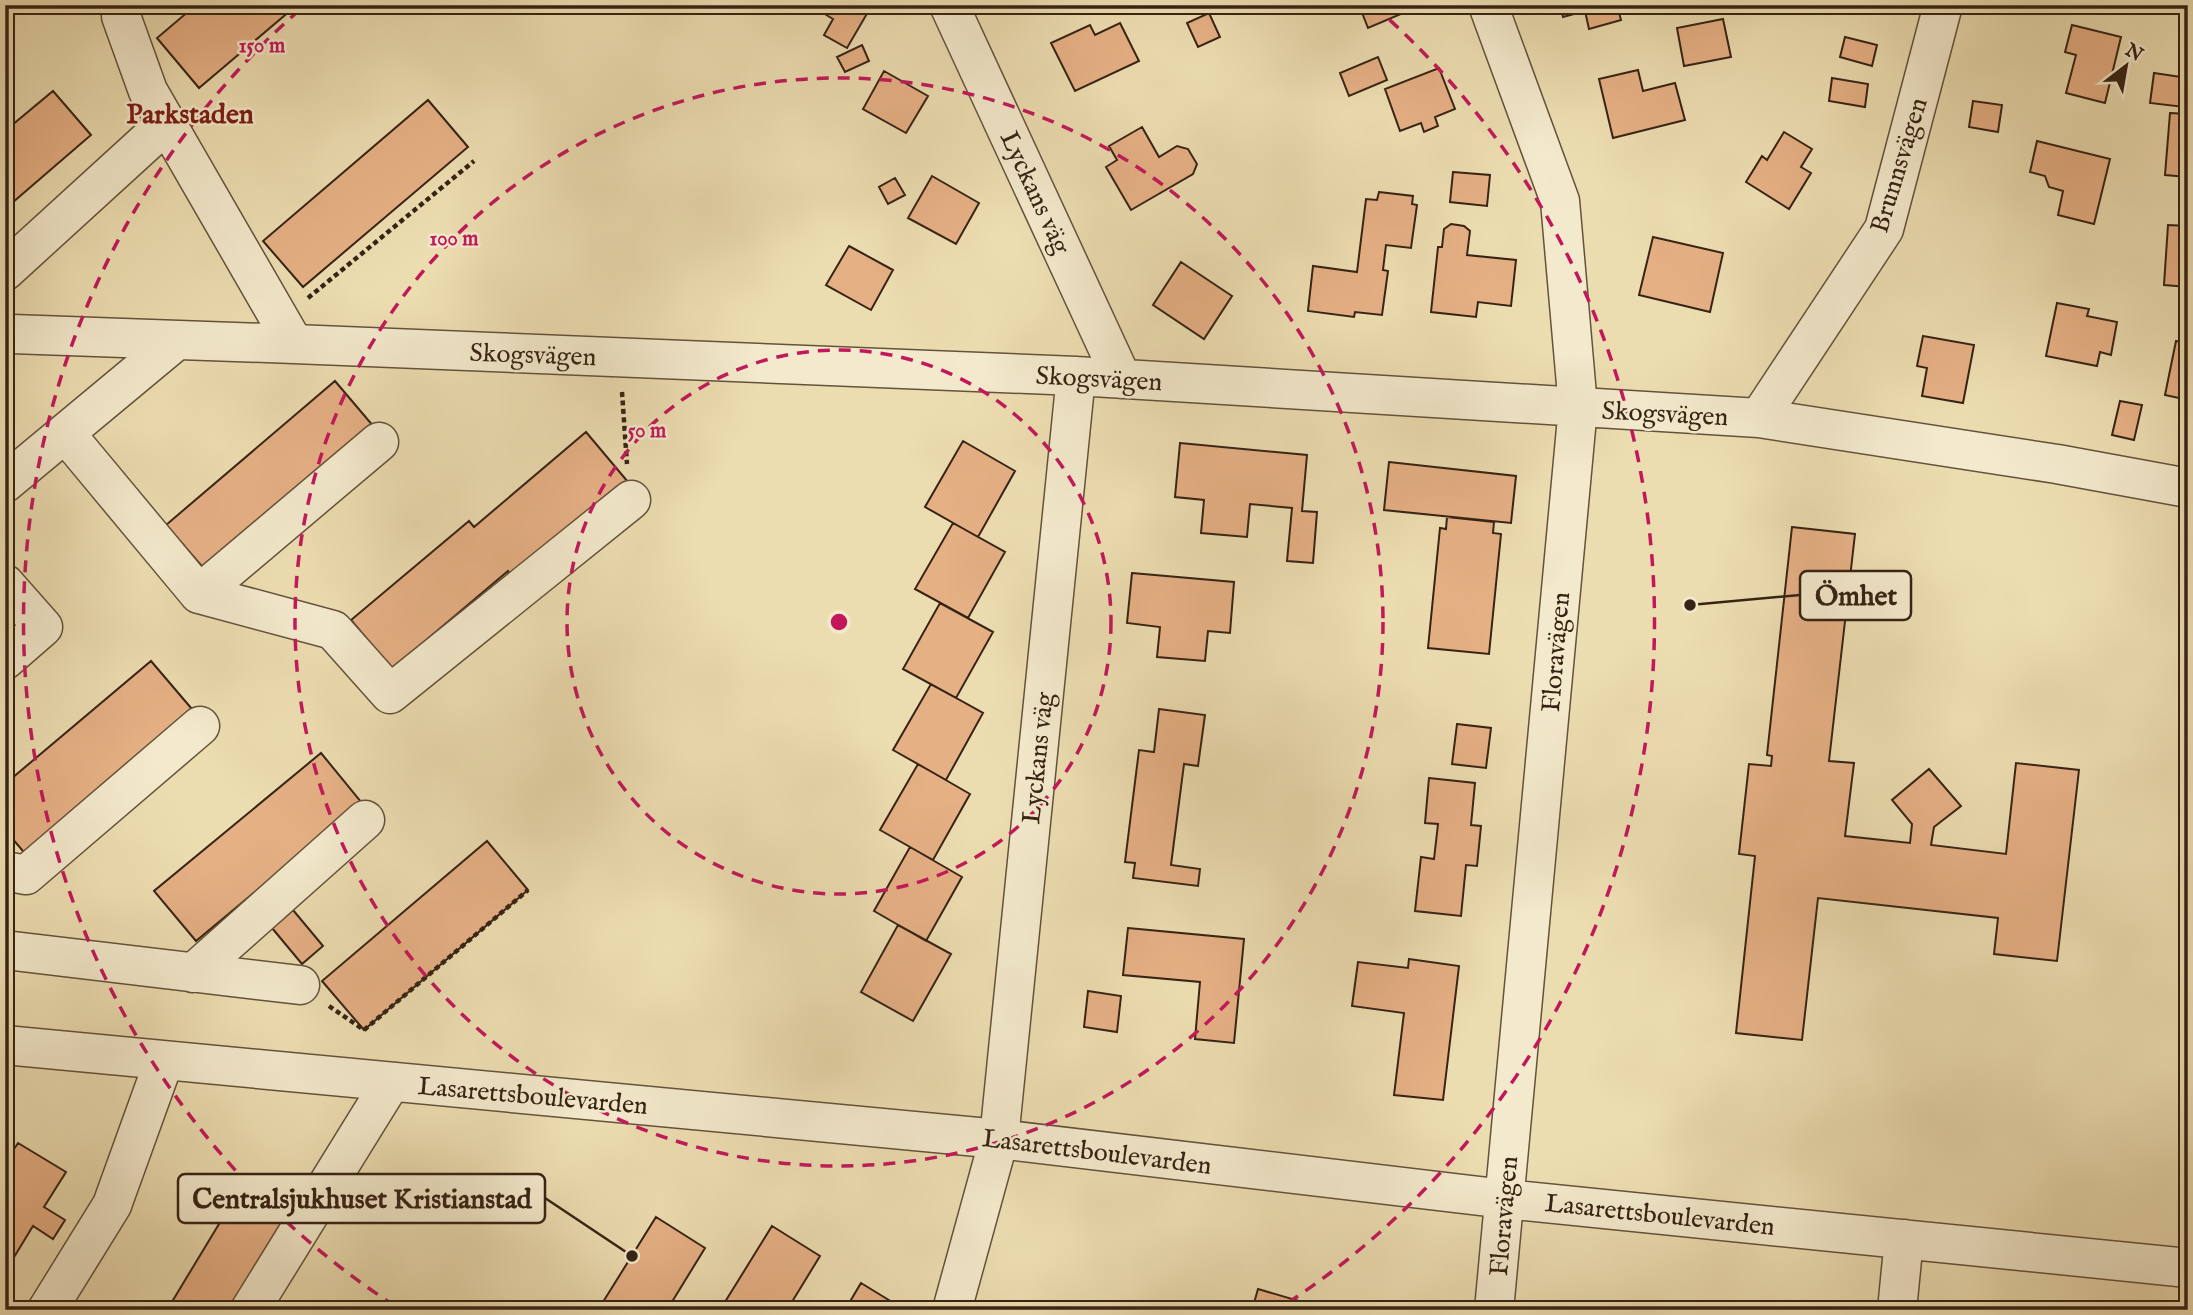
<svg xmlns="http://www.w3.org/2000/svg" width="2193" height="1315" font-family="'IM FELL English',serif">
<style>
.building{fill:#e6b085;stroke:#362314;stroke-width:2}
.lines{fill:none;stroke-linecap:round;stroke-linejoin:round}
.minor-casing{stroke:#64523b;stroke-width:41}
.path{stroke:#362314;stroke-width:4.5;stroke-dasharray:5 3.5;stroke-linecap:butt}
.minor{stroke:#f3e9cc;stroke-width:38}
.ring{fill:none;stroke:#c2185b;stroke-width:3.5;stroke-dasharray:12 9}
.labels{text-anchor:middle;stroke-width:5;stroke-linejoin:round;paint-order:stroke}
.street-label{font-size:26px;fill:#362314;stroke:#f3e9cc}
.neighbourhood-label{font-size:28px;font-weight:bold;fill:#7a1f14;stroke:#f3e9cc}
.centre{fill:#c2185b;stroke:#f3e9cc;stroke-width:3.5}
.ring-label{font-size:21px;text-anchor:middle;font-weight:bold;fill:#c2185b;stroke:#f3e9cc;stroke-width:5;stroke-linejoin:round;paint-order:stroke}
.leader{fill:none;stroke:#362314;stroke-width:2.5}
.callout-dot{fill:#362314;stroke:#f3e9cc;stroke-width:2.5}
.callout{fill:#f3e9cc;stroke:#362314;stroke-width:2.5}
.callout-label{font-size:28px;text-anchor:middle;font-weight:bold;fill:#362314}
</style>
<rect width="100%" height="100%" fill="#ecddb1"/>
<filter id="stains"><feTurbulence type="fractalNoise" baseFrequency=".00286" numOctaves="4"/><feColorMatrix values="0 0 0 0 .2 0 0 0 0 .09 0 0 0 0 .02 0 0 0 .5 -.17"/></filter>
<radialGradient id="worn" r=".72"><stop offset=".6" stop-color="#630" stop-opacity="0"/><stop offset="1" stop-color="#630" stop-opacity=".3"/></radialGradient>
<path class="building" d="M196 5H297L199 88 157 38Z
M810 5H872L847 48 824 35 833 19Z
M1359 5H1406L1408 11 1368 28Z
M1560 5H1617L1621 20 1589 29 1585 11 1563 17Z
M1209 13 1220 37 1198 47 1187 23Z
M1723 19 1731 57 1684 66 1677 28Z
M1120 23 1139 61 1075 91 1051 43 1090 25 1095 35Z
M2072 25 2121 37 2105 103 2066 93 2076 55 2065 52Z
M1845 37 1877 45 1872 66 1840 57Z
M862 45 869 61 845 72 837 57Z
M1378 57 1387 80 1349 96 1340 73Z
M1439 68 1455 109 1435 117 1438 126 1424 132 1421 123 1400 131 1385 89Z
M1638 70 1643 91 1675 83 1685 120 1613 138 1599 79Z
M884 71 928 96 906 133 863 109Z
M2154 73 2188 78 2184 107 2150 103Z
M1832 78 1868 84 1865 107 1829 101Z
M53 91 91 135 5 209V131Z
M428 100 468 147 303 287 263 241Z
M1973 101 2002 105 1998 132 1969 127Z
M2170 113 2188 114V177L2165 175Z
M1142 127 1159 157 1177 146 1188 149 1197 164 1193 174 1131 210 1106 167 1117 160 1109 146Z
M1784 132 1812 149 1801 167 1811 173 1789 209 1746 182 1762 156 1767 160Z
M2037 141 2110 159 2094 224 2058 215 2063 191 2049 187 2045 176 2030 172Z
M1453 172 1490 175 1487 206 1450 202Z
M932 176 979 203 956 244 908 218Z
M895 178 905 195 888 204 879 187Z
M1379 192 1413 196 1412 204 1417 205 1411 248 1386 245 1383 270 1388 271 1382 315 1355 312 1354 317 1308 311 1313 266 1357 272 1366 199 1377 200Z
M1451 224 1464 226 1470 231 1467 255 1516 260 1511 306 1478 302 1476 317 1431 312 1438 247H1442L1444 229Z
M2168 225 2188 226V287L2164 285Z
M1653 237 1723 253 1710 312 1639 295Z
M849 246 893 270 871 310 826 285Z
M1181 262 1232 296 1204 339 1153 305Z
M2057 303 2089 309 2087 316 2117 322 2111 355 2100 352 2097 366 2046 356Z
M1923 336 1974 345 1963 403 1922 396 1927 368 1917 366Z
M2176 341 2188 343V400L2165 395Z
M335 381 374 427 206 571 166 525Z
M2120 401 2142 405 2134 440 2112 435Z
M586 432 628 482 514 579 508 571 392 669 351 620 469 521 474 527Z
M963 441 1015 471 978 537 925 507Z
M1180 443 1307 455 1302 511 1317 512 1313 563 1287 561 1292 508 1250 504 1247 537 1201 533 1204 500 1175 497Z
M1389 462 1516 476 1511 523 1384 510Z
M1447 517 1494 522 1493 533 1501 534 1489 654 1428 648 1440 528 1446 529Z
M953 523 1005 552 968 618 915 589Z
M1792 527 1855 534 1829 761 1854 763 1845 836 1910 843 1912 824 1892 800 1929 769 1961 806 1934 827 1931 845 2006 854 2016 763 2079 770 2057 961 1994 954 1998 918 1818 898 1802 1040 1736 1033 1755 856 1739 854 1749 764 1771 766 1772 756 1767 755Z
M1132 573 1234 582 1230 633 1208 631 1205 661 1157 657 1160 627 1127 623Z
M940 603 993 632 956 698 903 669Z
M151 661 197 715 28 857 5 830V784Z
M931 684 983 713 946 780 893 750Z
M1159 709 1205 715 1198 766 1184 764 1171 865 1200 869 1198 886 1133 878 1135 863 1125 862 1139 750 1154 752Z
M1457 724 1491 728 1486 768 1452 764Z
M321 753 362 803 196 941 154 891Z
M918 764 970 794 933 860 880 830Z
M1429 778 1475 783 1471 825 1481 826 1477 866 1466 865 1461 916 1415 911 1421 857 1434 859 1438 824 1425 823Z
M487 841 528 890 364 1030 322 981Z
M910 847 962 877 926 941 874 911Z
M293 910 323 946 302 964 272 928Z
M898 925 951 954 913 1021 861 992Z
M1128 928 1244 939 1234 1043 1195 1039 1200 982 1123 975Z
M1409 959 1459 966 1443 1100 1394 1095 1404 1013 1352 1006 1358 962 1408 968Z
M1088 991 1121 996 1117 1032 1084 1027Z
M18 1143 66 1172 44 1207 65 1220 53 1239 33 1226 5 1272V1163Z
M239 1191 298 1227 248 1310H167Z
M656 1217 705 1248 667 1310H598Z
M772 1226 820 1256 787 1310H720Z
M861 1283 905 1310H845Z
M1258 1289 1326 1309V1310H1252Z"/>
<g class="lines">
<g class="minor-casing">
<path id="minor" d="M949 5 1122 379
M1488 5 1560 201 1578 407 1494 1310
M121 16 148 91 294 344
M5 271 166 124
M5 336 12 334 294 344 1076 376 1759 418 2057 464 2188 488
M1759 418 1884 229 1943 5
M65 433 199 594 379 442
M5 483 177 340
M5 584 43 627 5 660
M199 594 333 630 390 694 631 500
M5 871 26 875 200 726
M5 950 300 985
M193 973 365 820
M5 1045 999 1139 1505 1199 2188 1268
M47 1310 112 1205 164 1061
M250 1310 391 1082
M952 1310 999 1139 1076 376
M1897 1310 1904 1239"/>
</g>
<path class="path" d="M308 298 474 161
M622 392 627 464
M329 1006 364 1030 528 890"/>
<use href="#minor" class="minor"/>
</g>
<g class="ring">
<circle cx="839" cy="622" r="272"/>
<circle cx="839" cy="622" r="544"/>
<path d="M395 1306A816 816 0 0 1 304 6M1374 6A816 816 0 0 1 1283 1306"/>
</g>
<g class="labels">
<g class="street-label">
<text transform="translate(1898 165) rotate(-73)" y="9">Brunnsvägen</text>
<text transform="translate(1036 192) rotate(65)" y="9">Lyckans väg</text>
<text transform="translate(533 354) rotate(2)" y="9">Skogsvägen</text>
<text transform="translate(1099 378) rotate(3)" y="9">Skogsvägen</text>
<text transform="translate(1665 413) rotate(3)" y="9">Skogsvägen</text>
<text transform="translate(1555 652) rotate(-85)" y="9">Floravägen</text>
<text transform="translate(1037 758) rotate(-84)" y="9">Lyckans väg</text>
<text transform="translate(533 1095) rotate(5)" y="9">Lasarettsboulevarden</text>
<text transform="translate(1097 1151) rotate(7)" y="9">Lasarettsboulevarden</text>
<text transform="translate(1660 1214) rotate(6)" y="9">Lasarettsboulevarden</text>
<text transform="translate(1503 1216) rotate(-85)" y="9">Floravägen</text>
</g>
<g class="neighbourhood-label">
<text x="190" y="123">Parkstaden</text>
</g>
</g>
<circle cx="839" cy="622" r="10" class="centre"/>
<g class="ring-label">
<text x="262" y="52">150 m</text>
<text x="454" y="245">100 m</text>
<text x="647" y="437">50 m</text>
</g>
<path class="leader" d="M1690 605L1800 595M632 1256L545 1198"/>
<g class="callout-dot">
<circle cx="1690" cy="605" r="7"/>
<circle cx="632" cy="1256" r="7"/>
</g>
<g class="callout">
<rect x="1800" y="571" width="111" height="49" rx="7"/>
<rect x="178" y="1174" width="367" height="49" rx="7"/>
</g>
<g class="callout-label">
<text x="1856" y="605">Ömhet</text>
<text x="362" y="1208">Centralsjukhuset Kristianstad</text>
</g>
<rect width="2193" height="1315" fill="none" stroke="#ecddb1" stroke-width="28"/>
<rect x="7" y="7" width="2179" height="1301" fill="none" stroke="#362314" stroke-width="3.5"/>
<rect x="14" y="14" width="2165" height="1287" fill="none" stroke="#362314" stroke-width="2"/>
<g transform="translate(2126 66) rotate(31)" stroke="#f3e9cc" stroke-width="5" paint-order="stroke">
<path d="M0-5L12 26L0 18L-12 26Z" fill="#362314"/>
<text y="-10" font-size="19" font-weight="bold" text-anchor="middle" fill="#362314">N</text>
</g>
<rect width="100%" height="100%" filter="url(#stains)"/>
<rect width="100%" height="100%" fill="url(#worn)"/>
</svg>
